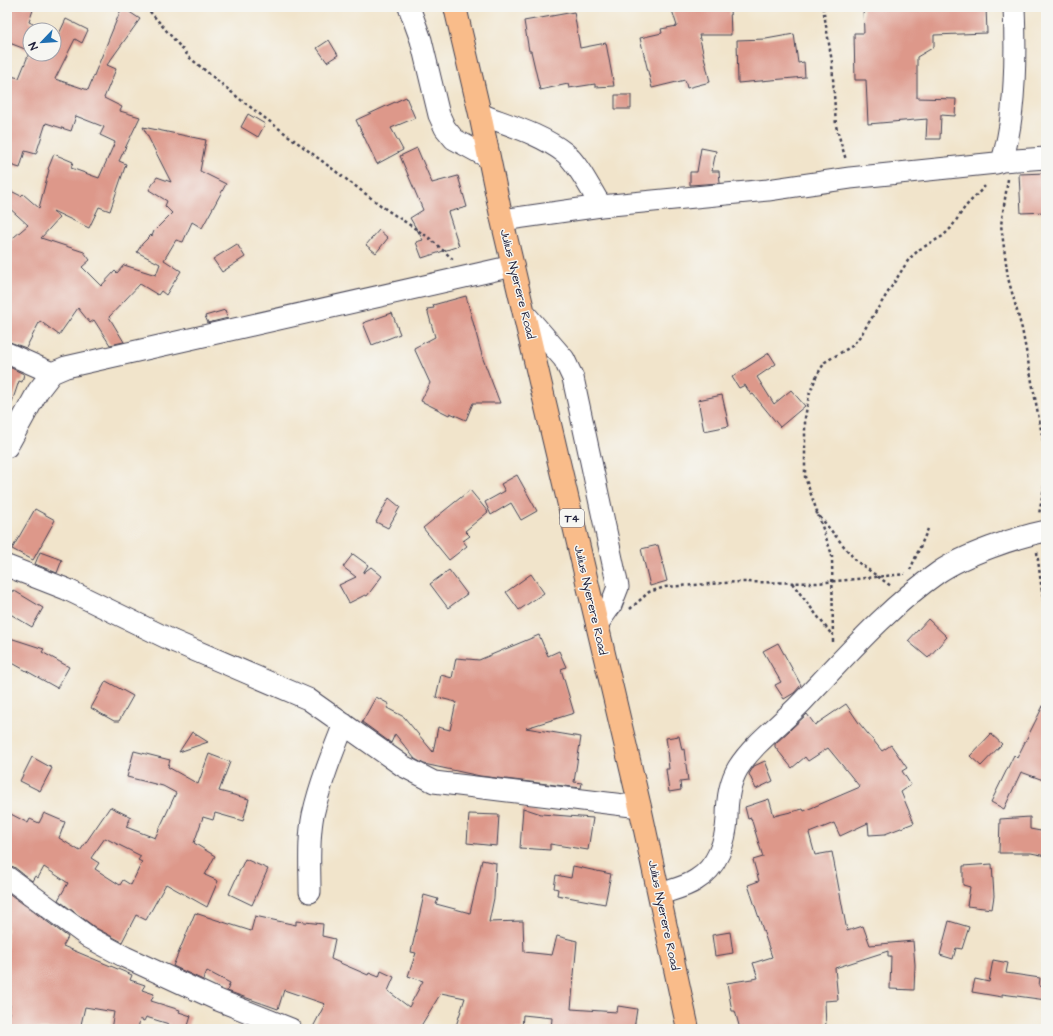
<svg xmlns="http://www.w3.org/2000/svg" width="1053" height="1036" font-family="'Architects Daughter',sans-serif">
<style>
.building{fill:#dd988a;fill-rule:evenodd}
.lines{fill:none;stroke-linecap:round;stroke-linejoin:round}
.minor-casing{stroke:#413f51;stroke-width:23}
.highway-casing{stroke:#413f51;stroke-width:24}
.path{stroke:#413f51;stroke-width:2.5;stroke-dasharray:3 3;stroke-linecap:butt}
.minor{stroke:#fff;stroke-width:21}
.highway{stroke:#f9bc8a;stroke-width:22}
.labels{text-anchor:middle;stroke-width:3;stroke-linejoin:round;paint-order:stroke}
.shield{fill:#f6f6f2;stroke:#626272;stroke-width:1}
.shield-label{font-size:11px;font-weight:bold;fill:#22223b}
.street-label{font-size:12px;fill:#22223b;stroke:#f6f6f2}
</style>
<rect width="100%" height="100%" fill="#f6f6f2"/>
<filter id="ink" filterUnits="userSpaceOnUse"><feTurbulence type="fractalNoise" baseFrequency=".025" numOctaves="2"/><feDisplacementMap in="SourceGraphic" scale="8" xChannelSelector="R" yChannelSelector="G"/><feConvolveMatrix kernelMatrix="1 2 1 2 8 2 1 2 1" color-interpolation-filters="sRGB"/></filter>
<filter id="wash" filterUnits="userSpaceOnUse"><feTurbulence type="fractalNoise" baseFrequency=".012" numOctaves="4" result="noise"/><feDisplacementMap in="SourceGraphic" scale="16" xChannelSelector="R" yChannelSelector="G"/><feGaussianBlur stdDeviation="0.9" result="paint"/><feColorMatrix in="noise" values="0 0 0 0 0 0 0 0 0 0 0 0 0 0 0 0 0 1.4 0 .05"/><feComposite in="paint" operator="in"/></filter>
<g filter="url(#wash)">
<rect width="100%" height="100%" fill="#f1e4cb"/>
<g id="blocks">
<path class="building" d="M10 7H34L29 22 46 30H30V54H54V34L58 36 66 19 88 30 82 43 75 39 55 79 88 90 122 7 140 19 107 65 116 69 104 98 122 107 120 111 140 117 119 161 126 164 110 211 99 207 89 228 53 211 59 218 41 238 84 252 90 260 82 267 101 286 115 271 117 273 124 265 156 275 160 264 137 252 142 244 151 235 152 236 154 231 172 213 165 206 167 201 149 190 157 177 171 182 143 127 206 140 200 171 226 184 202 228 192 222 183 242 176 240 164 260 181 271 166 295 161 291 158 295 140 284 109 317 124 342 110 345 94 320 90 323 78 308 59 335 40 321 26 348 7 341V243L28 225 7 206V189L21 196 23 194 39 208 49 170 48 169 54 154 73 162 71 168 99 178 115 142 100 135 104 127 76 116 71 131 46 123 36 154 25 151 20 168 7 164V75L19 78 30 51 7 42V18Z
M671 7 730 8 731 35H699L710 82 687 88 685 80 652 88 640 38 662 33 661 29 677 26Z
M903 7H986L987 33 934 35V47L917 57V98L956 99 955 116 941 115 940 139H926L927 119 868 124 866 80H855L854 33H864L863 8Z
M574 12 580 48 606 43 614 86 595 87V84L569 88 568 84 540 90 531 51H529L524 21Z
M794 34 798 63 804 62 805 77 738 83 737 40 766 39Z
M329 40 338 55 327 62 317 48Z
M615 95H631V109H615Z
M406 97 415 118 391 128 403 150 377 164 356 120Z
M248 114 265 124 258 137 241 127Z
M417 148 432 183 458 176 467 207 448 212 459 246 422 258 416 242 423 240 410 218 423 210 400 156Z
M701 148 716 151 712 171H719L720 183 690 185V172H697Z
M1046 173V212L1021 213 1019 174Z
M379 230 388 238 376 253 366 245Z
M237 244 245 257 222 272 213 259Z
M466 296 483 359 500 403H473L466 420 450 413 449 415 421 401 430 383 414 348 435 337 427 309 434 308 433 305Z
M225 310 228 318 208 323 205 316Z
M392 313 400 334 372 345 363 323Z
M769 353 776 364 757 377 774 404 791 390 805 406 780 427 753 394 751 395 745 385 739 388 732 377Z
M7 366 24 374 22 382 19 381 9 411H7Z
M722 395 729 426 704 431 698 400Z
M517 475 537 511 521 520 511 503 491 515 485 502 505 491 501 484Z
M470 490 488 512 465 531 470 536 463 541 467 546 449 560 423 528Z
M389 498 400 507 388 528 376 522Z
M35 509 55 520 33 560 12 549Z
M658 545 667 581 650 586 641 549Z
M40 552 62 560 57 573 35 564Z
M353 554 368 565 363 573 371 567 382 576 367 596 365 595 349 603 339 585 356 577 343 567Z
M449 570 467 594 448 608 430 584Z
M531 574 544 593 519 610 506 592Z
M13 590 43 608 32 627 7 612V600Z
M928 619 947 637 928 658 908 641Z
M539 635 548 656 559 651 566 667 561 669 574 713 526 728 581 737 574 782 582 783 581 788 480 776 424 764 415 759 395 734 391 743 362 722 376 697 389 704 387 708 404 717 433 752 438 727 450 730 456 702 436 697 441 675 452 678 456 658 479 660Z
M7 637 44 649 42 652 69 667 57 688 7 660Z
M778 643 801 685 794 693 784 699 775 685 781 682 763 651Z
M106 681 133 696 119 721H114L91 708Z
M1046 700V781L1021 772 1004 809 991 802 1014 755 1017 758Z
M846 704 859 723 882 751 891 745 907 768 902 771 911 785 901 792 914 823 885 834 869 835 868 823 840 836 834 823 809 833 815 855 832 852 847 931 863 926 870 945 913 941 915 965 914 990 890 989 891 956H888V951L835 968 838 1000 825 1001 826 1029H740L735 1011H732L727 983 758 978 753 963 772 957 748 885 759 881 753 860 763 857 751 818 748 819 745 807 769 799 774 816 803 809 804 811 860 787 828 748 808 761 805 757 792 768 775 747V744L807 714 815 725Z
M192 732 208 742 179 752Z
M991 734 1002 744 981 766 970 756Z
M679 736 682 750 684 749 688 781 680 782 681 790 669 792 666 769H669L667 751H668L666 738Z
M134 751 170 760 168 767 198 784 209 754 230 762 219 791 249 799 243 821 215 813 213 820 203 817 194 843 215 856 205 875 218 881 207 907 166 884 146 920 136 915 122 942 96 928 58 900 68 883 44 867 38 878 35 876 32 881 14 867 7 865V812L28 823 30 819 39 823 44 813 65 822 59 838 80 851 110 807 131 817 126 827 155 838 176 793 163 786 127 777ZM105 838 141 856 138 860 142 862 131 885 123 880 120 885 95 869 99 863 91 858Z
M32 757 52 768 40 791 20 781Z
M765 761 773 781 756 789 749 774 754 766Z
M523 808 541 814 593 818 588 850 550 844V850L520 848Z
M469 814 499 815 497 846 467 843Z
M1030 817V829L1046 832V856L1031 853H999L1000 819Z
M245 859 268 869 252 905 229 894Z
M482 860 496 863 494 898 489 922 523 921 524 952 552 955 557 936 577 941 571 1009 617 1012 618 1006 637 1009 634 1029H551L552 1018 523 1015 522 1029H455L465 998 441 993 419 1029 387 1027 386 1029H312L325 1004 284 990 278 1009 227 991 230 983 207 971 203 980 173 966 195 913 251 931 255 916 296 925V921L323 924 322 936 335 939 331 959 368 975 369 973 379 977 381 971 394 977 388 991 409 1007 423 981 408 976 416 953 411 952 424 895 438 899 436 904 470 913Z
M992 864 994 896 992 909 967 906 970 887 963 885V866Z
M573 866 611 874 605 904 557 895 558 889 554 888 556 875 571 878Z
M7 892 68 937 63 946 132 975 130 980 145 985 142 990 154 994 151 1001 180 1010 179 1012 191 1016 187 1029H168L169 1024 146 1017 144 1021 140 1019 138 1029H111L114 1012 85 1007 80 1029H7L10 1005 7 1004Z
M949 921 969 927 962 949 956 948 953 959 940 955Z
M730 932 733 953 715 956 712 935Z
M993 960 1008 963 1006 973 1040 978 1039 986 1046 987V1000L1002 994V997L972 992 975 979 989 982Z"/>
</g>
</g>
<g filter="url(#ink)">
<use href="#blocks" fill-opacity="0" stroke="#413f51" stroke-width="1"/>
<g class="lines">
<g class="minor-casing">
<path id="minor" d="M409 7 421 40 439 115 445 128 454 139 489 158
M480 114C508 125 541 134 565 153 579 165 591 190 601 206
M1002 161 1046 158
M502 220 601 206 768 190 850 178 996 163 1002 161C1016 116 1016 54 1014 7
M525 314 564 359 573 378 618 587 611 605 597 625
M7 353 52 373
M7 447 38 391 52 373 66 367 513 266
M7 566 66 589 173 641 308 699 403 766 434 782 640 807
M7 877 90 938 125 957 218 1000 291 1029
M310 892C310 867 308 840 313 815 320 784 332 754 344 724
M660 894C671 890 686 887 696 880 717 868 726 841 727 818 727 801 729 783 738 768 754 743 780 725 801 703 845 657 886 609 939 572 964 555 1016 537 1046 531"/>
</g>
<g class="highway-casing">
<path id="highway" d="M455 7 480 114 502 220 640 807 688 1029"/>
</g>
<path class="path" d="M146 7 190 58 241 100 387 210 428 237 455 261
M823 7 832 62 836 126 846 160
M1008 179 1001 225 1008 278 1022 329 1046 456 1044 488 1039 514
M816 512 856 561 891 586
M1037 552 1046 623
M910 570 928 529
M792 583 832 635
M630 609 649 592 665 587 739 582 817 583 905 574
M833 642 832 555 805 477V418L809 395 817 375 825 362 852 346 861 335 909 259 920 249 943 236 951 228 965 207 987 184"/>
<use href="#minor" class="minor"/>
<use href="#highway" class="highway"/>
</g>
</g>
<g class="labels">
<rect class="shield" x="560" y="509" width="24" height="18" rx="3"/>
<g class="shield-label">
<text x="572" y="522">T4</text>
</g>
<g class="street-label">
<text transform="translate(518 284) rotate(76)" y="4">Julius Nyerere Road</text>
<text transform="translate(591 600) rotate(77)" y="4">Julius Nyerere Road</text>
<text transform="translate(664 915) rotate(78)" y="4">Julius Nyerere Road</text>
</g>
</g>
<rect width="1053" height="1036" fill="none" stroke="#f6f6f2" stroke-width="24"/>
<g transform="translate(42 42) rotate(245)"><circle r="19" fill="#f6f6f2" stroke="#a1a1a9"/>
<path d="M0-3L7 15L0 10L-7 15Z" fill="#1f6fb2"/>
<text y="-6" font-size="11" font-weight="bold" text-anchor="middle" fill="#22223b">N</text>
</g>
</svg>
